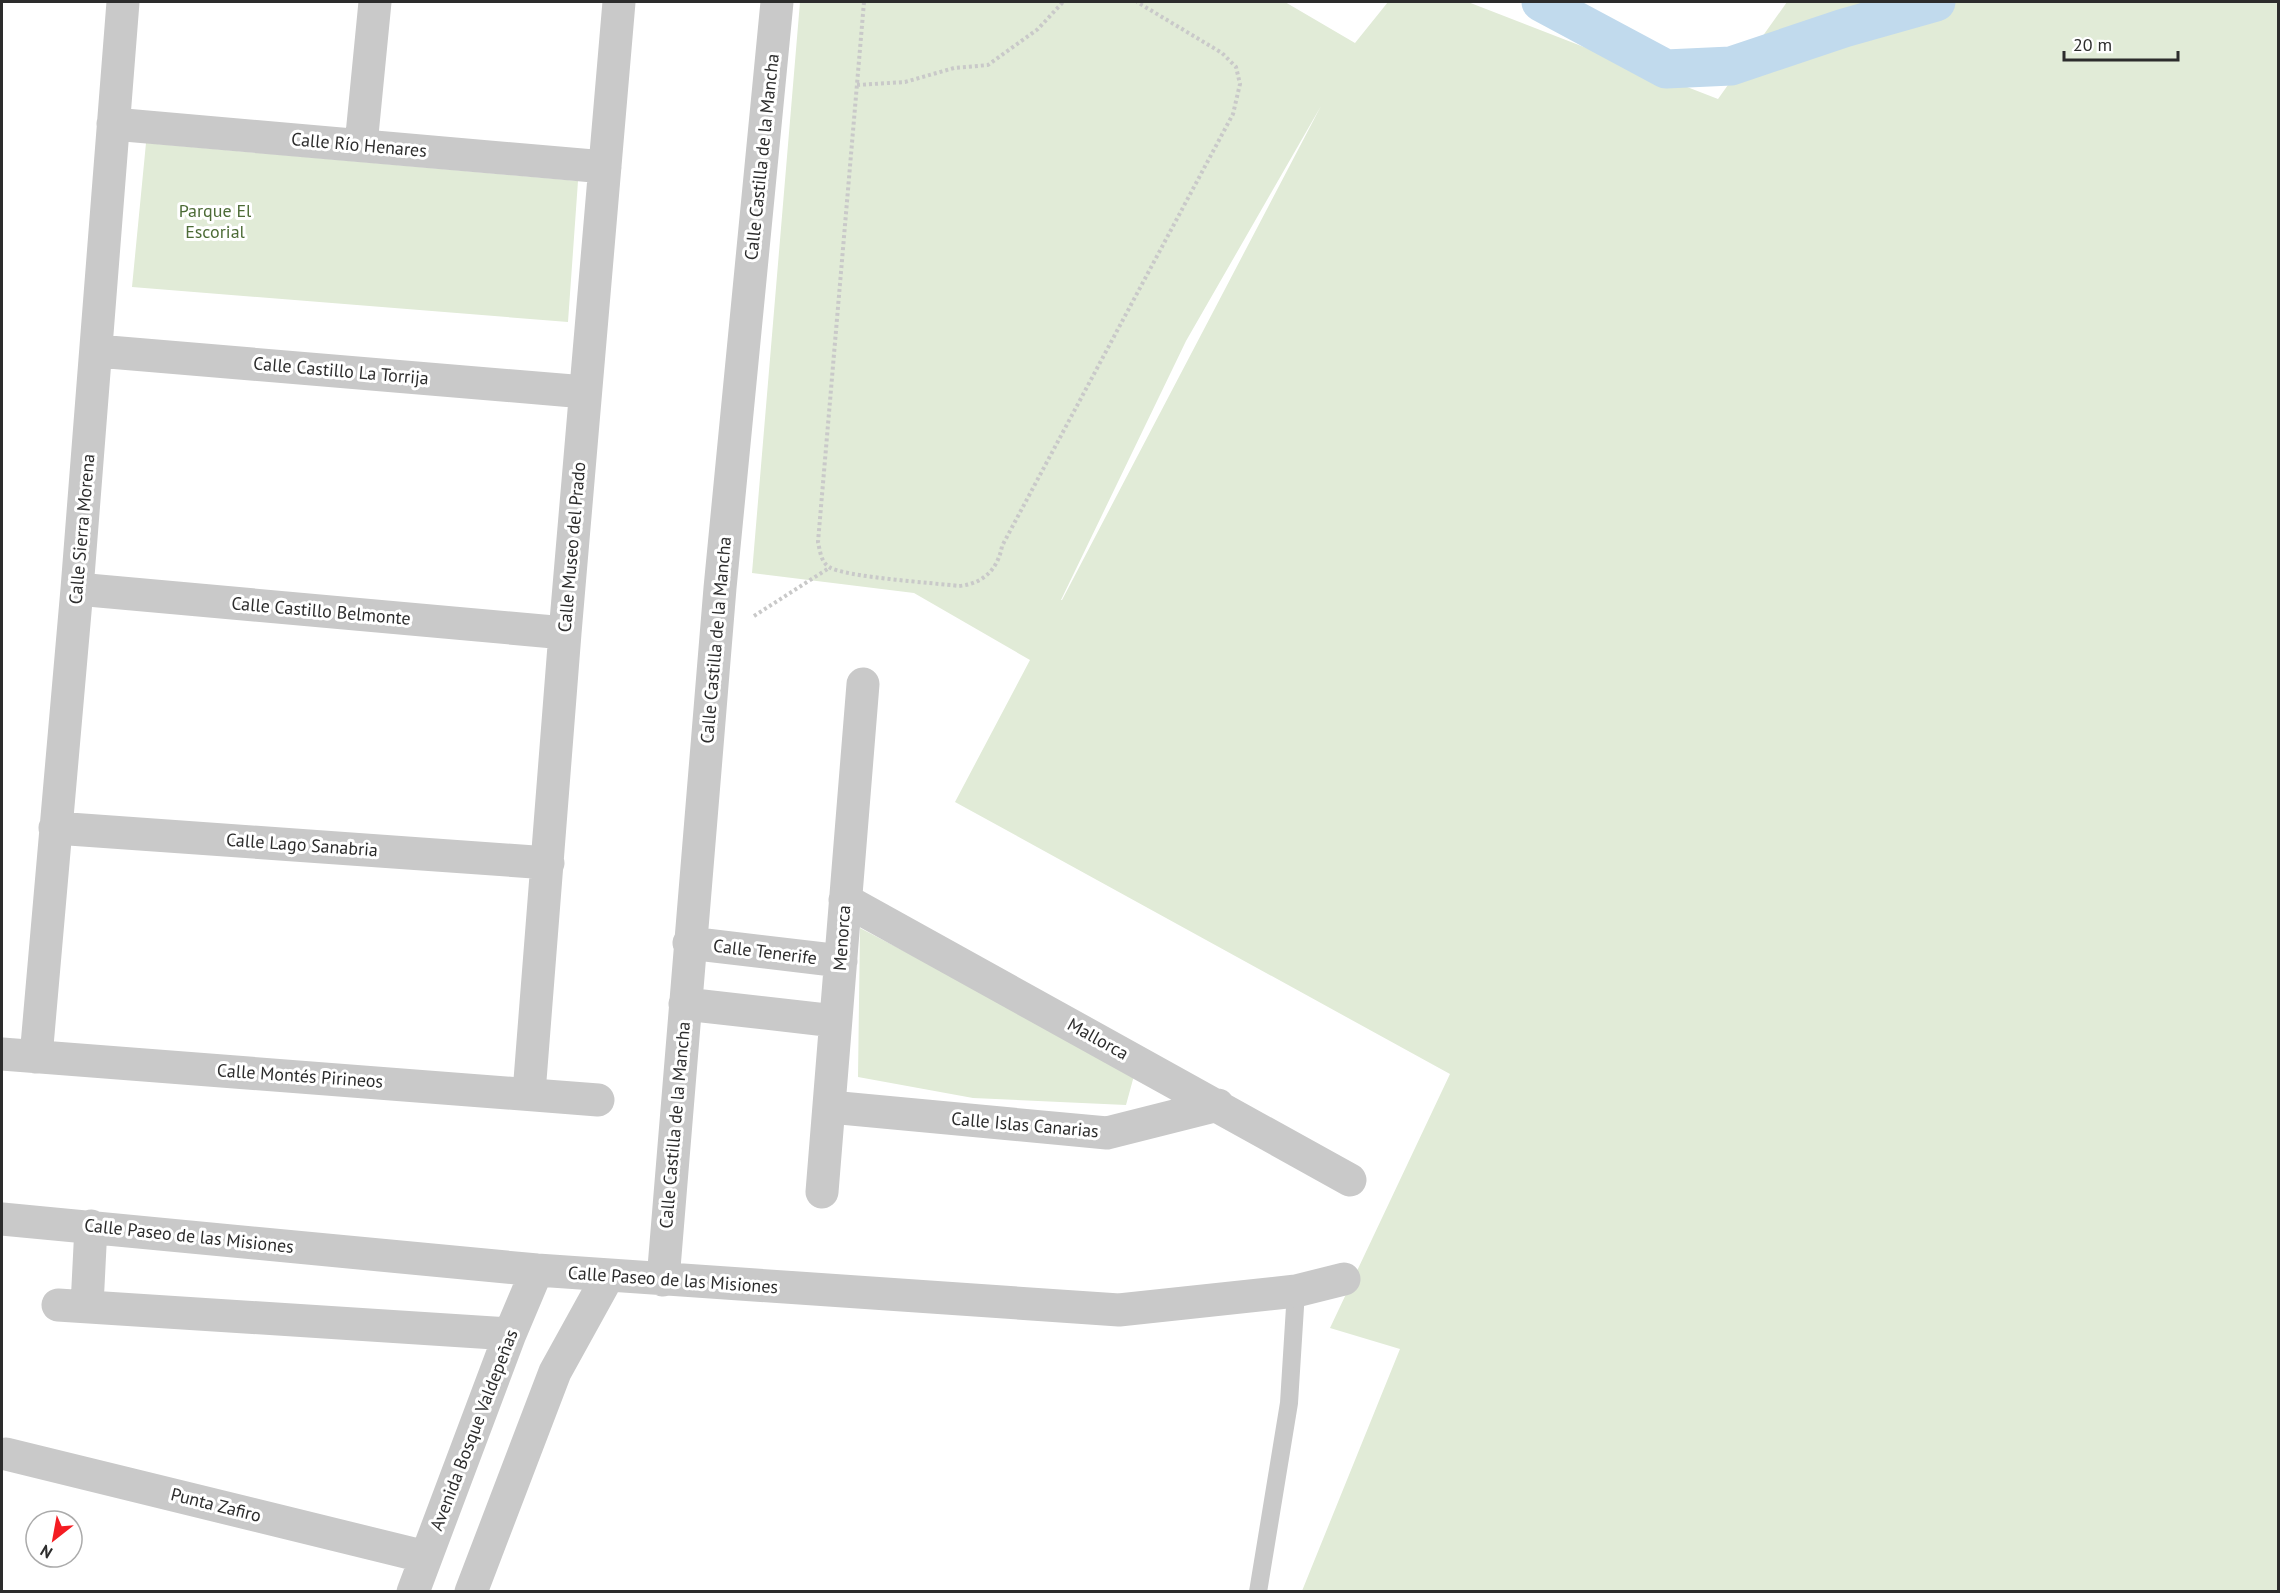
<svg xmlns="http://www.w3.org/2000/svg" width="2280" height="1593" font-family="'PT Sans',sans-serif">
<style>
.green{fill:#e1ebd7;fill-rule:evenodd}
.lines{fill:none;stroke-linecap:round;stroke-linejoin:round}
.canal{stroke:#c1daed;stroke-width:39}
.path{stroke:#c9c9c9;stroke-width:4;stroke-dasharray:3 3;stroke-linecap:butt}
.service{stroke:#c9c9c9;stroke-width:18}
.minor{stroke:#c9c9c9;stroke-width:33}
.labels{text-anchor:middle;stroke-width:6;stroke-linejoin:round;paint-order:stroke}
.street-label{font-size:18px;fill:#2c2c2c;stroke:#fff}
.park-label{font-size:18px;fill:#4c6b36;stroke:#fff}
</style>
<rect width="100%" height="100%" fill="#fff"/>
<path class="green" d="M800 2H1285L1355 43 1388 2H1468L1718 99 1787 2H2278V1591H1302L1400 1349 1330 1328 1450 1074 955 802 1030 660 914 593 752 573ZM1321 106 1062 600H1061L1186 341Z
M146 143 578 181 568 322 132 287Z
M860 928 1135 1072 1126 1105 973 1098 858 1077Z"/>
<g class="lines">
<path class="canal" d="M1541 2 1666 69 1731 66 1844 28 1936 2"/>
<path class="path" d="M864 2 818 542C820 551 821 562 829 567 844 577 935 583 959 586 983 584 998 569 1002 546L1233 114 1240 84 1236 67 1222 53 1137 2
M857 85 905 82 954 68 988 65 1038 29 1063 2
M754 616 829 568"/>
<path class="service" d="M1258 1592 1289 1403 1296 1291"/>
<path class="minor" d="M113 124 605 167
M361 145 375 2
M97 351 585 392
M77 589 565 633
M55 828 548 863
M845 900 1350 1180
M689 943 841 961
M685 1004 835 1021
M2 1054 598 1100
M36 1057 77 589 123 2
M529 1093 565 633 619 2
M830 1107 1107 1133 1218 1105
M822 1192 863 684
M2 1219 537 1270 1119 1310 1296 1291 1344 1279
M663 1280 720 588 777 2
M58 1305 510 1334
M87 1306 91 1226
M6 1454 426 1557
M413 1592 510 1334 537 1270
M471 1592 555 1372 608 1276"/>
</g>
<g class="labels">
<g class="street-label">
<text transform="translate(359 145) rotate(5)" y="6">Calle Río Henares</text>
<text transform="translate(762 157) rotate(-84)" y="6">Calle Castilla de la Mancha</text>
<text transform="translate(341 371) rotate(5)" y="6">Calle Castillo La Torrija</text>
<text transform="translate(82 529) rotate(-85)" y="6">Calle Sierra Morena</text>
<text transform="translate(572 547) rotate(-85)" y="6">Calle Museo del Prado</text>
<text transform="translate(321 611) rotate(5)" y="6">Calle Castillo Belmonte</text>
<text transform="translate(716 640) rotate(-85)" y="6">Calle Castilla de la Mancha</text>
<text transform="translate(302 845) rotate(4)" y="6">Calle Lago Sanabria</text>
<text transform="translate(842 938) rotate(-86)" y="6">Menorca</text>
<text transform="translate(765 952) rotate(7)" y="6">Calle Tenerife</text>
<text transform="translate(1098 1039) rotate(29)" y="6">Mallorca</text>
<text transform="translate(300 1076) rotate(4)" y="6">Calle Montés Pirineos</text>
<text transform="translate(675 1125) rotate(-85)" y="6">Calle Castilla de la Mancha</text>
<text transform="translate(1025 1125) rotate(5)" y="6">Calle Islas Canarias</text>
<text transform="translate(189 1236) rotate(6)" y="6">Calle Paseo de las Misiones</text>
<text transform="translate(673 1280) rotate(4)" y="6">Calle Paseo de las Misiones</text>
<text transform="translate(474 1430) rotate(-69)" y="6">Avenida Bosque Valdepeñas</text>
<text transform="translate(216 1505) rotate(14)" y="6">Punta Zafiro</text>
</g>
<g class="park-label">
<text x="215" y="217">Parque El<tspan x="215" dy="21">Escorial</tspan></text>
</g>
</g>
<rect width="2280" height="1593" fill="none" stroke="#2c2c2c" stroke-width="6"/>
<g transform="translate(54 1539) rotate(211)"><circle r="28" fill="#ffffff" stroke="#ababab" stroke-width="1.5"/>
<path d="M0-4.5L10 22L0 15L-10 22Z" fill="#f41c22"/>
<text y="-9" font-size="16" font-weight="bold" text-anchor="middle" fill="#2c2c2c">N</text>
</g>
<path d="M2064 51v9h114v-9" fill="none" stroke="#2c2c2c" stroke-width="3"/>
<text x="2073" y="51" font-size="18" fill="#2c2c2c" stroke="#ffffff" stroke-width="4.5" paint-order="stroke">20 m</text>
</svg>
